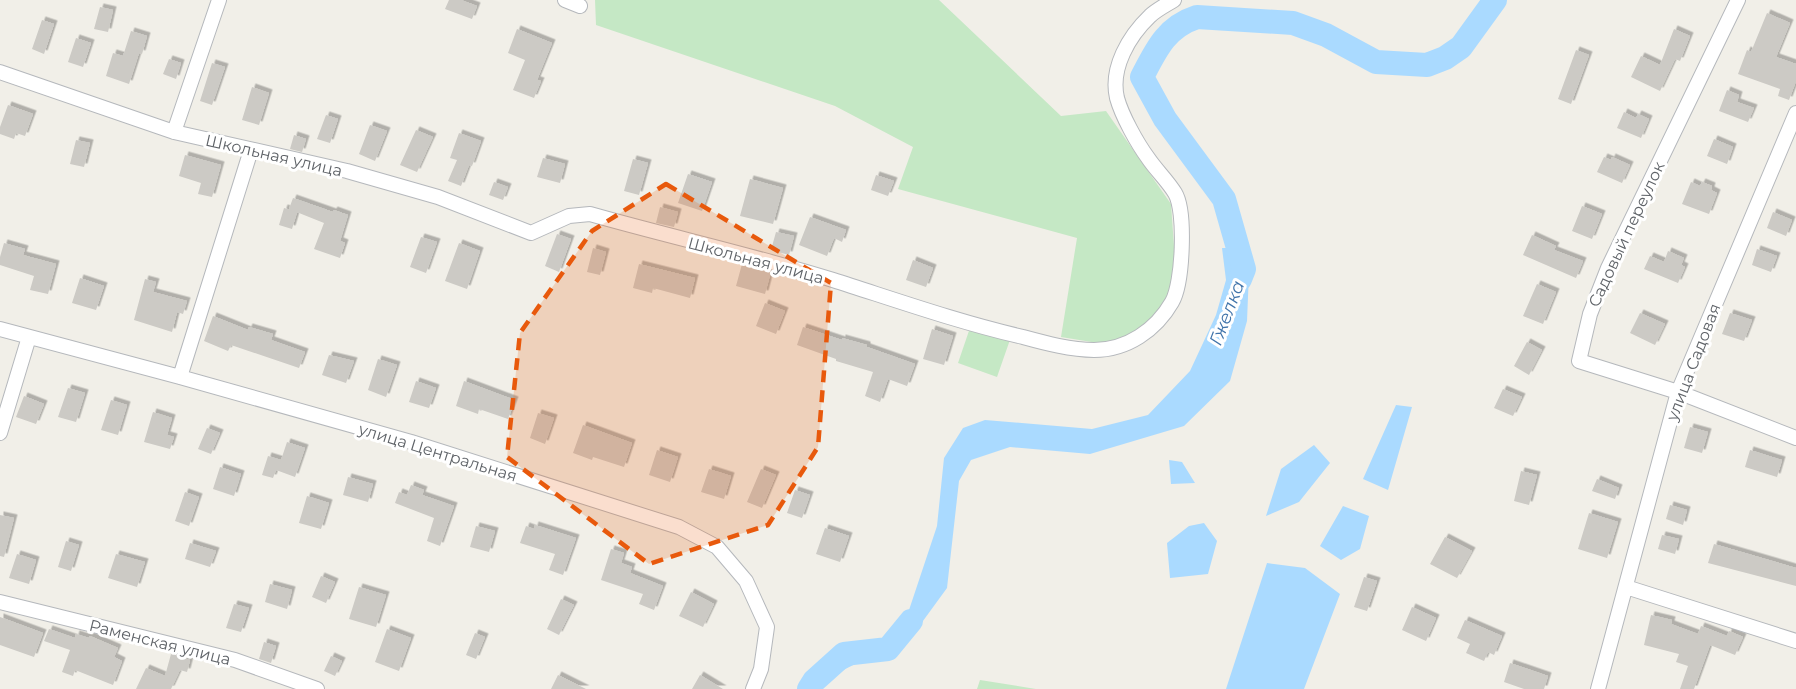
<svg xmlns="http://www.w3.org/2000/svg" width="1796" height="689" font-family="Montserrat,sans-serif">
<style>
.green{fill:#c5e8c5}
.water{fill:#aadaff}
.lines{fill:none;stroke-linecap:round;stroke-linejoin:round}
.river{stroke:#aadaff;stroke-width:24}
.building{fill:#cccac5;filter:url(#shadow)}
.minor-casing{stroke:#b5b8bc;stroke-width:16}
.minor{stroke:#fff;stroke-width:14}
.marked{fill:#e8590c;fill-opacity:0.2;stroke:#e8590c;stroke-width:4.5;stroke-dasharray:12 8;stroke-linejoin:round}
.labels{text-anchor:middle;stroke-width:6;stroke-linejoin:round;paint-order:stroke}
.street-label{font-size:16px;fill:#5f6368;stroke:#fff}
.water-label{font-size:18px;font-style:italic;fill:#4174aa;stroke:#fff}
</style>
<defs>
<filter id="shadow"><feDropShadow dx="3.5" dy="-3.5" stdDeviation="0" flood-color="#0004"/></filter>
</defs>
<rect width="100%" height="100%" fill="#f1efe8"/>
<path class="green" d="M595 0H939L1061 116 1106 111 1171 204 1176 274 1162 315 1110 345 1061 337 1077 238 898 189 913 147 835 106 596 25Z
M972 322 1012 334 997 377 958 363Z
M980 680 1036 689H977Z"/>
<path class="water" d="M1222 248H1250L1247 321 1230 381 1184 426 1090 454 1010 447 971 460 959 481 947 588 912 636 825 679 818 689H797L841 648 878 650 909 610 937 526 944 458 963 428 985 420 1092 429 1148 415 1190 371 1216 315 1226 280Z
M1396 405 1412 407 1388 490 1363 479Z
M1314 445 1330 463 1299 502 1266 516 1281 469Z
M1169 460 1182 462 1195 483 1171 484Z
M1343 506 1369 516 1360 549 1341 560 1320 546Z
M1204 523 1217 541 1208 574 1170 578 1167 543 1189 526Z
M1267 563 1305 568 1340 594 1304 689H1226Z"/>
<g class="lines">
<path class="river" d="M1240 279 1244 269 1224 199 1165 119 1142 77C1156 50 1166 27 1197 17L1293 23 1326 35 1376 62 1427 65 1445 58 1461 47 1495 0
M809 689 814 681 844 654 888 649 911 621"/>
</g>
<path class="building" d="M449 0H461L477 6 472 19 445 9Z
M100 7 113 10 108 32 94 29Z
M1767 13 1790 23 1776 57 1796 64V81L1789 100 1778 96 1780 89 1738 74 1747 50 1751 52Z
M42 20 54 24 44 54 32 49Z
M517 29 552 43 537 80 541 81 534 98 513 90 525 60 508 53Z
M1674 29 1690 36 1680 61 1675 59 1660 91 1631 77 1641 56 1660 65Z
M131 31 147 36 142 54 139 53 129 84 106 76 113 53 123 56Z
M76 38 91 43 83 67 68 62Z
M1576 50 1589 55 1571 104 1558 99Z
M169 59 181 63 176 79 163 74Z
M212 63 225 67 212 105 200 101Z
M252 87 269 93 259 125 242 120Z
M1727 90 1739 95 1737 102 1754 108 1748 122 1719 111Z
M8 105 33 114 25 136 16 133 14 139 0 134V127Z
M1624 112 1636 118 1638 114 1649 119 1641 138 1617 128Z
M326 115 338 119 330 143 317 139Z
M370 125 387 131 375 161 359 154Z
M416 130 433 137 417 172 400 165Z
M459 133 481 141 472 166 469 165 461 186 448 181 457 160 450 158Z
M294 135 306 139 302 152 290 149Z
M1714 139 1733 147 1727 164 1707 156Z
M76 140 90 143 84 167 70 164Z
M185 155 221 165 212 197 198 194 201 183 179 176Z
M1604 157 1611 160 1612 157 1630 165 1622 183 1597 172Z
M543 158 565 164 560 183 537 177Z
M633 159 648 163 639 195 624 191Z
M688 174 712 182 702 211 678 203Z
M876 175 894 181 888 196 871 190Z
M750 179 783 188 773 224 740 216Z
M494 182 508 187 503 200 489 195Z
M1691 182 1700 186 1702 182 1712 186 1711 190 1717 193 1709 214 1682 204Z
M293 198 333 212 334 210 348 215 340 241 345 243 340 258 314 249 324 223 289 209Z
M1582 206 1602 214 1592 239 1572 231Z
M660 207 678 212 674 227 656 223Z
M284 208 297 212 292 229 279 225Z
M1773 212 1792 220 1786 236 1767 228Z
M810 217 846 230 842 242 834 238 827 256 799 245Z
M776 232 794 236 789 255 771 250Z
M557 234 571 239 559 272 545 266Z
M1532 235 1556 246 1554 250 1583 261 1576 278 1523 255Z
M421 237 437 242 426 273 410 267Z
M4 243 25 249 23 255 56 264 48 294 30 290 34 276 0 265V257Z
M459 243 480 251 467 289 445 281Z
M593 248 606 252 600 275 587 272Z
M1757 249 1777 256 1771 272 1752 265Z
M1668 251 1684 258 1681 265 1685 267 1678 283 1644 269 1650 256 1664 262Z
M913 260 933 268 926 287 906 280Z
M639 264 695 278 690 298 653 288 652 293 633 288Z
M742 264 771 271 765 294 736 286Z
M80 278 104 286 96 310 72 303Z
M145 279 156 282 153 292 187 301 183 314 177 312 172 332 134 320Z
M1537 284 1556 292 1543 324 1523 316Z
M765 303 785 311 776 334 756 326Z
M1640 313 1665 324 1655 345 1630 333Z
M1730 313 1752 320 1744 341 1722 334Z
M213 316 248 330 249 327 273 334 271 340 305 352 299 368 231 345 228 351 204 341Z
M803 327 842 340V338L867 345V347L915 364 907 386 888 379 880 402 865 396 873 372 836 361V359L797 345Z
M932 329 953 336 944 365 923 359Z
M1527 342 1542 350 1529 375 1514 366Z
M329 355 354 361 346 383 322 375Z
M378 359 397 365 386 397 368 390Z
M416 381 436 388 429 408 409 402Z
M464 381 515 400 508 419 479 409 478 414 456 406Z
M68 388 85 393 76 422 58 417Z
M1503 389 1522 397 1513 416 1494 408Z
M24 396 44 404 36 424 16 417Z
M111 400 127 405 118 435 101 430Z
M153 412 172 418 167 435 174 437 170 449 144 442Z
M538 413 554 418 545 444 530 438Z
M583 425 632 443 624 467 593 457 592 460 573 453Z
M1690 427 1708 432 1702 453 1684 448Z
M207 428 220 433 211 454 198 449Z
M287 442 305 448 295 477 276 470 273 478 262 475 268 456 281 460Z
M657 450 678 457 670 482 649 475Z
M1750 450 1782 460 1777 477 1745 467Z
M220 467 241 474 234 496 213 489Z
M709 469 731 476 724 499 701 492Z
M761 469 776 475 762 508 747 502Z
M1521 471 1537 475 1529 505 1514 501Z
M348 477 373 484 368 502 343 495Z
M1597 479 1619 488 1615 499 1592 491Z
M411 485 424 490 422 495 454 506 440 546 427 541 434 518 395 503 399 492 407 495Z
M795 490 810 495 802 518 787 513Z
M185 492 199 497 189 526 175 521Z
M307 496 329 503 321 529 299 523Z
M1670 505 1687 510 1683 525 1666 519Z
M1589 513 1618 522 1607 558 1578 549Z
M0 515 14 518 4 557 0 556Z
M535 525 576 538 563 575 549 570 555 554 520 543 526 526 534 529Z
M476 526 495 531 489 552 470 547Z
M825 528 849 536 840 562 816 554Z
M1662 535 1679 539 1675 554 1658 549Z
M1445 537 1472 551 1457 578 1430 564Z
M66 541 79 545 71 571 58 567Z
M190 543 216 551 210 567 185 559Z
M1714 544 1796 568V586L1708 563Z
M611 549 624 553 621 563 632 567 630 573 663 586 654 610 639 604 643 594 601 580Z
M17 554 36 560 29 584 9 578Z
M116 554 145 562 137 587 108 578Z
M321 576 335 582 326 603 312 597Z
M1364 577 1377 581 1367 611 1354 607Z
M270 584 292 590 287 609 265 602Z
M359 587 386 595 376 627 349 619Z
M691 592 714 604 703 627 679 616Z
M561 599 574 605 559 635 547 629Z
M234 604 249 608 241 632 226 628Z
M1412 607 1436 618 1426 641 1402 630Z
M1651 615 1672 620 1671 624 1698 634 1701 626 1727 636 1729 631 1743 637 1735 655 1710 645 1694 689H1680L1688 666 1676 662 1679 654 1644 645Z
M0 617 43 633 34 657 0 645Z
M1465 620 1502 636 1494 655 1488 652 1484 661 1466 653 1470 644 1457 638Z
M49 629 75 638 76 634 89 638 90 636 118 648 114 657 122 661 113 685 75 670 73 676 62 672 70 650 44 641Z
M387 629 411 638 399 671 375 662Z
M475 633 485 637 476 659 466 655Z
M264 642 276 646 271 663 259 659Z
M171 654 190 660 187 672 180 670 171 689H136L146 668 165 676Z
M331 656 342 661 335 676 324 671Z
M1510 663 1548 676 1544 689H1524L1504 682Z
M558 675 586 689H551Z
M700 675 723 689H692Z"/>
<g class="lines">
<g class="minor-casing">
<path id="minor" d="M565 0 580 6
M1738 0 1608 268 1590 314 1579 361 1678 392 1796 438
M0 72 174 132 347 171 438 197 531 233 569 216 590 214C671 237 753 255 833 280 896 300 958 322 1023 337 1045 343 1071 350 1094 350 1127 350 1156 330 1172 302 1183 283 1186 211 1175 193 1167 180 1156 170 1148 158 1137 143 1122 116 1117 98 1110 68 1129 36 1150 16 1156 10 1166 5 1174 0
M174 132 219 0
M0 329 180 377 411 442 679 527 717 547 746 581 767 627 761 669 753 689
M180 377 251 150
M0 433 29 337
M1626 587 1796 641
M0 602 235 660 317 689
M1598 689 1678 392 1796 113"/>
</g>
<use href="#minor" class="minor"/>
</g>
<path class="marked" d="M666 184 831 283 818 447 768 525 649 564 507 457 520 333 592 231Z"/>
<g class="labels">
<g class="street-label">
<text transform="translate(274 155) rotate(13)" y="6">Школьная улица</text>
<text transform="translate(1626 234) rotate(-65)" y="6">Садовый переулок</text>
<text transform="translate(756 260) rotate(15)" y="6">Школьная улица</text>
<text transform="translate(1693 362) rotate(-69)" y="6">улица Садовая</text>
<text transform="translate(438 452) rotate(17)" y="6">улица Центральная</text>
<text transform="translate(160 642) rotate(14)" y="6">Раменская улица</text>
</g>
<g class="water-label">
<text transform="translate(1227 313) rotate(-69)" y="6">Гжелка</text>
</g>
</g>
</svg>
